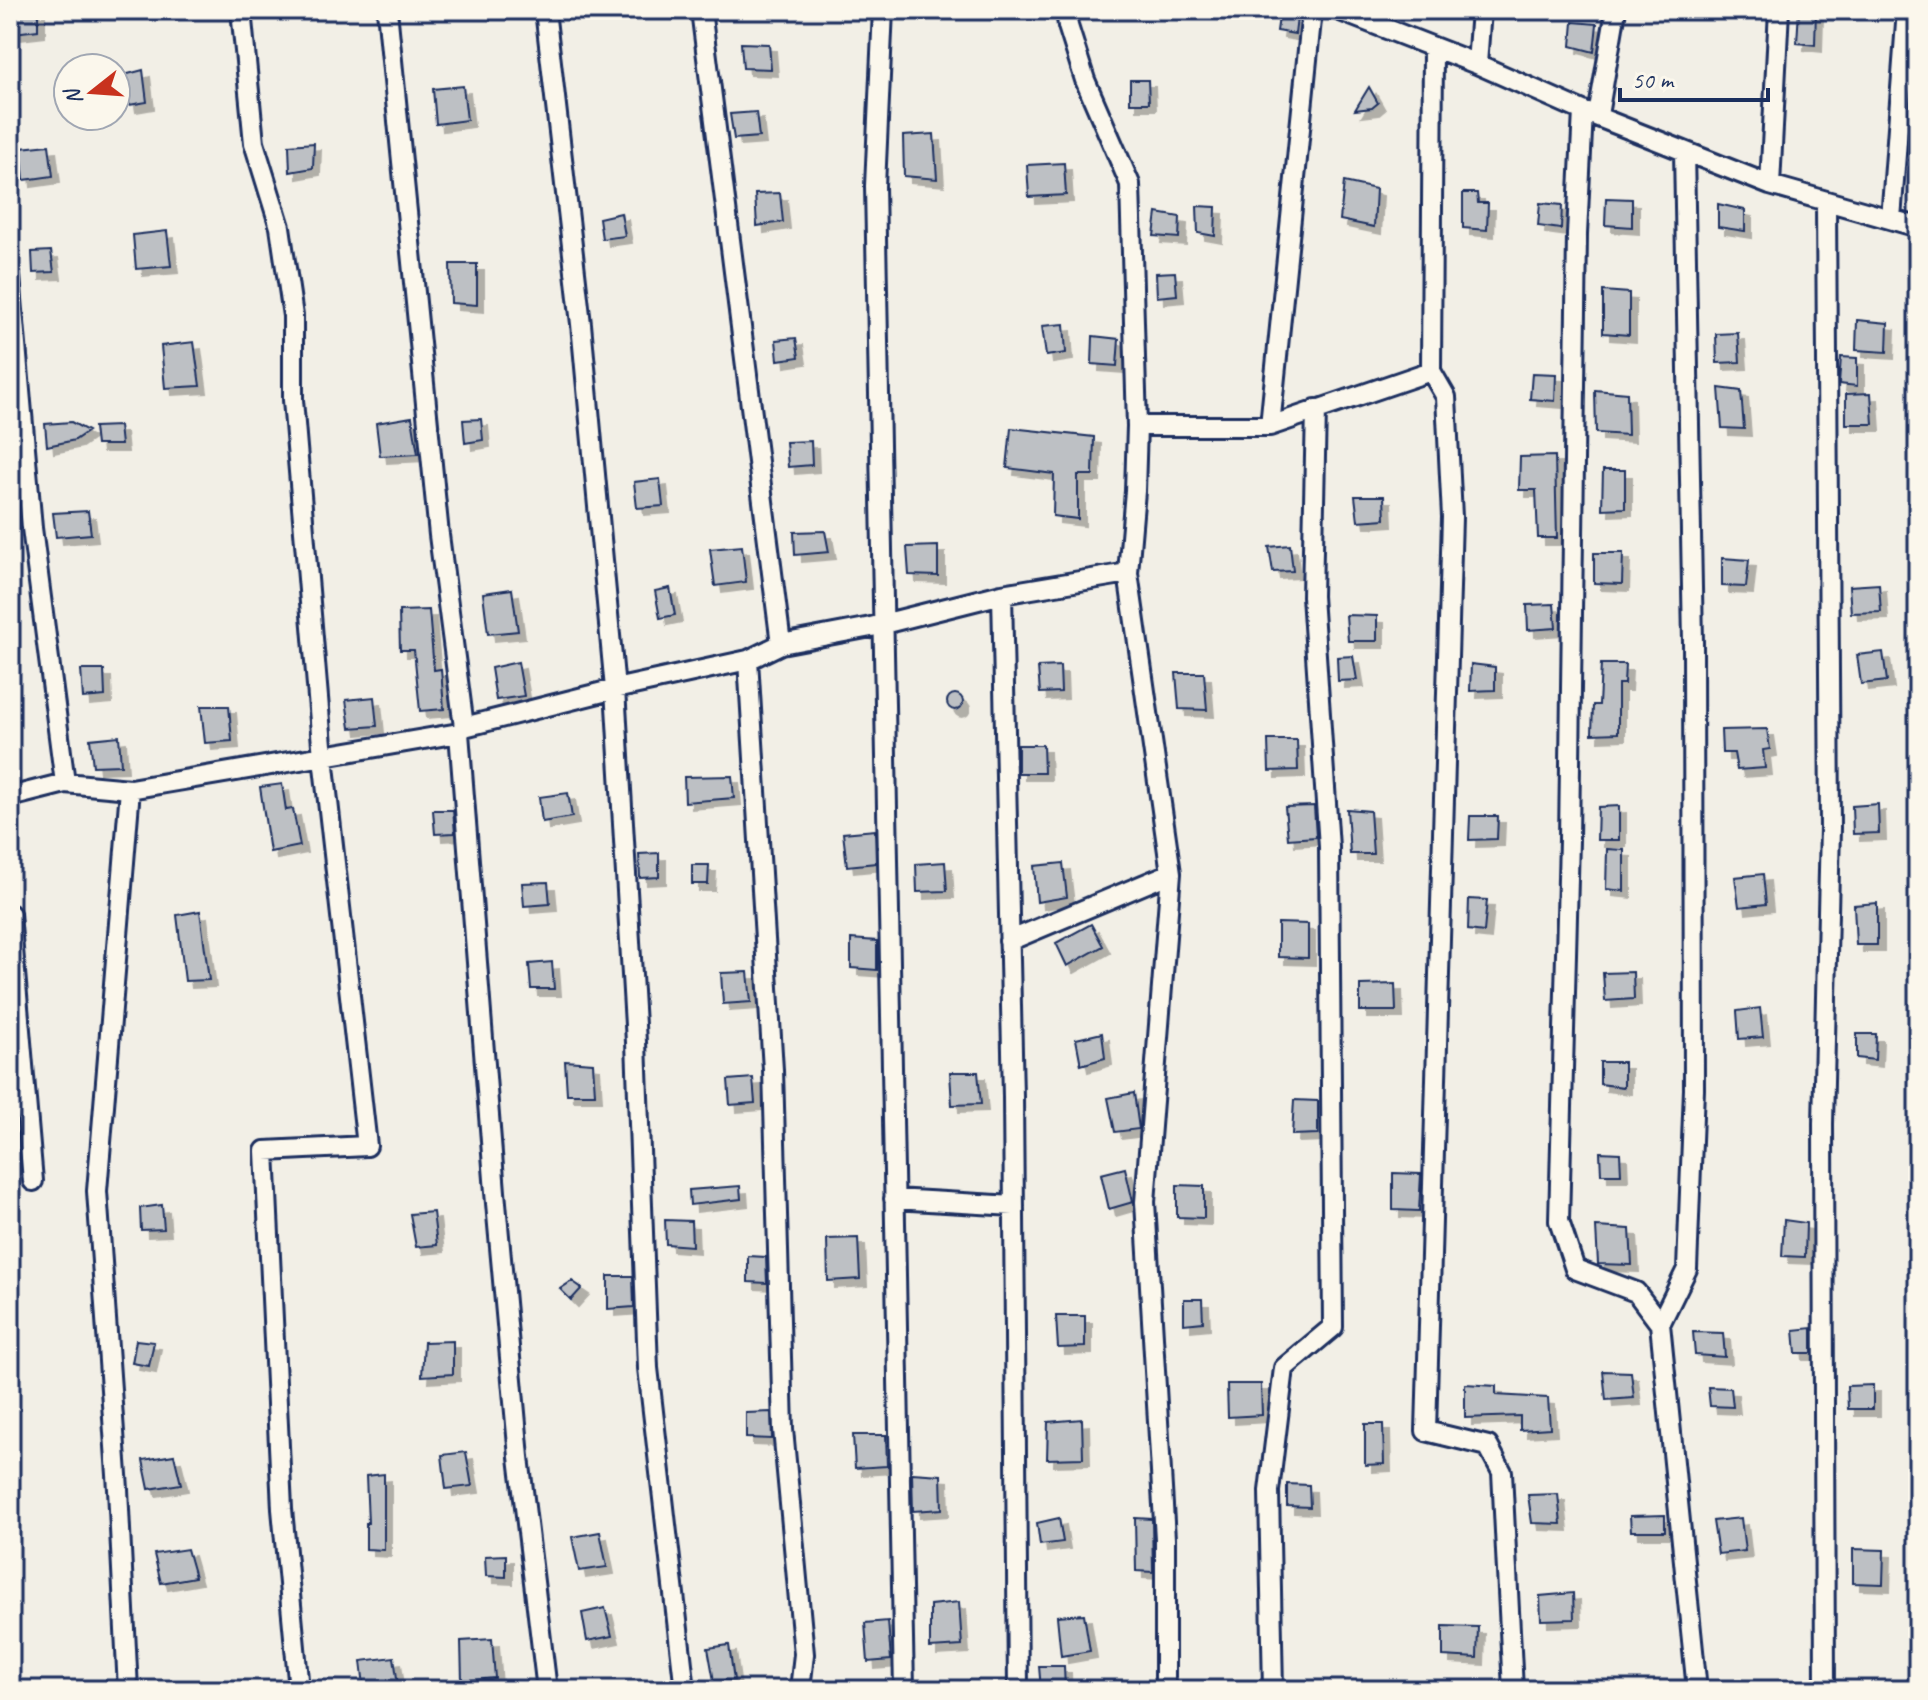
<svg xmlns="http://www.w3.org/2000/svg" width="1928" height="1700" font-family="Caveat,sans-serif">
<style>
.building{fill:#bdc0c4;stroke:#1b2f5e;stroke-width:2;filter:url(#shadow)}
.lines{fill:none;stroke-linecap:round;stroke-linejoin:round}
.minor-casing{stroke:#1b2f5e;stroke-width:24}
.minor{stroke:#fbf7ec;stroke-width:18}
</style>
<defs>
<filter id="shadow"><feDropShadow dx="7" dy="7" stdDeviation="0" flood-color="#0004"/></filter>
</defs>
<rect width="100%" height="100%" fill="#f2efe6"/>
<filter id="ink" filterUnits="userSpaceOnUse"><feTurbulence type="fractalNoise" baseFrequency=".0125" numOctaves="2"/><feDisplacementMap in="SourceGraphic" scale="16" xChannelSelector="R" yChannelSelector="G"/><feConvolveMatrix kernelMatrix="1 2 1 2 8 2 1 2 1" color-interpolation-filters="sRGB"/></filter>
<g filter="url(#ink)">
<path class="building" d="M12 10H38V30L14 33Z
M1799 10H1816L1815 45 1797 43Z
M1279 17 1297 18 1295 34 1277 31Z
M1573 22 1597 24 1594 52 1571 46Z
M741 43 769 44 771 69 743 68Z
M143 70 147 102 129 105 124 75Z
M1130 80H1148L1149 103H1130Z
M463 86 467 120 436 124 433 89Z
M1369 87 1378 103 1372 108 1355 110Z
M756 112 759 137 734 139 730 114Z
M934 134 937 179 904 176 903 136Z
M314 143 313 168 290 172 289 145Z
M49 145 53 176 24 180 21 148Z
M1064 163 1066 195 1029 197 1027 165Z
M1344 182 1376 189 1374 227 1340 220Z
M780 193 783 222 757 226 755 194Z
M1463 193H1477L1478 203H1488L1487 230 1463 228Z
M1606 198 1632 199V227L1605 225Z
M1540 203 1562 205 1561 229 1538 226Z
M1718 204 1745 210V231L1718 227Z
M1197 206 1216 207 1215 236 1198 233Z
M621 213 625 236 602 239 599 218Z
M1157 213 1180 217 1179 238 1154 236Z
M167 231 171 266 136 269 133 235Z
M51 251 54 272 33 273 32 252Z
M450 264H477V305L451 303Z
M1175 272 1177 295 1157 297 1156 273Z
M1603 291 1629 293V335L1603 333Z
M1857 320 1888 323 1887 352 1856 350Z
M1064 324 1066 353 1046 356 1042 326Z
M1738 333 1740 362 1717 363 1716 334Z
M1093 336 1119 339 1117 366 1092 364Z
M796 338 799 357 778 360 776 340Z
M194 342 200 386 165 388 161 346Z
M1841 357 1857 358V386L1839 384Z
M1532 373 1556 374 1555 401 1530 399Z
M1719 388 1741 391 1744 429 1722 428Z
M1595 390 1627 393 1628 435 1596 433Z
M1871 393 1873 424H1846V394Z
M412 417 418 454 380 456 376 423Z
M481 419 483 440 465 443 463 420Z
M71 422 88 431 75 440 47 446 45 424Z
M119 426 121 445H96L94 427Z
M1011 428 1094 437 1093 475H1078V519L1053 516 1054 474 1007 468Z
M811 441 812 465 788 467 786 442Z
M1555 456 1557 538H1538L1536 490H1519L1520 457Z
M1603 470H1625V508L1602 509Z
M660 479 663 506 637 508 634 482Z
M1355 496H1384L1385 519 1358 521Z
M88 511 91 534 56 537 53 513Z
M825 531 829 552 795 555 794 532Z
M1290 545 1293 571 1273 572 1269 547Z
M742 546 746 582 715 586 710 549Z
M938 546V576L909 575 907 547Z
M1594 553H1623L1622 584 1594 583Z
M1722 558 1749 560 1746 587 1722 586Z
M1879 584 1881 612 1851 613 1849 586Z
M670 588 675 615 660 618 655 591Z
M512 589 518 631 488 634 483 593Z
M1554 604 1556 628 1528 630 1527 605Z
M429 610 434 670 441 669 444 709 420 711 414 650H400L399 611Z
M1346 615 1377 616V641H1348Z
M1883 652 1887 681 1861 684 1857 655Z
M1353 656 1357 680 1338 681 1337 657Z
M518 662 524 696 496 700 491 668Z
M1471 664 1495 667V690L1470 691Z
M1601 664H1625L1624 684H1618V733L1592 734 1593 705H1599Z
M1060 666 1061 692 1040 693 1038 667Z
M81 670H104L105 696 83 698Z
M1176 673H1204L1207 710 1179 709Z
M947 702a8 8 0 1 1 16 0a8 8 0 1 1-16 0Z
M374 697 377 726 350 728 346 700Z
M201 706H229L232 741 205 743Z
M1767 729 1770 749 1763 750 1765 768 1737 770 1734 753H1722L1721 730Z
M119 736 121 765 93 766 90 739Z
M1268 740H1297L1298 770 1269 771Z
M1018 745H1043L1044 773H1018Z
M732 776 734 798 685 802 684 777Z
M282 784 286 810 293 809 300 846 270 852 260 787Z
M568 793 572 817 542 822 539 797Z
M1878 804 1879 833 1853 834 1852 806Z
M1314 806 1316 837 1288 839 1285 807Z
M1619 806V840H1597L1598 807Z
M1347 809 1370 811 1373 854H1350Z
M433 810H453L455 833 435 834Z
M1470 816H1498L1497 839 1469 840Z
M875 830 876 863 847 866 843 833Z
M1607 849 1624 850V891L1606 889Z
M659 853V877L640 878 639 854Z
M945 862 947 891 917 892 916 864Z
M1063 863 1067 897 1037 902 1034 866Z
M692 865H709L708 884H692Z
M1763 874 1766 904 1739 907 1735 877Z
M548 882 550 904 524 906 522 883Z
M1469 899 1487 900 1484 932 1468 930Z
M1877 903V945H1856L1854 905Z
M200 911 209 980 185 981 177 915Z
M1278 923 1308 924V958L1278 957Z
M1091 924 1103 946 1067 966 1056 943Z
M851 939 877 941V970L851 968Z
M552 962 554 989H531L529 964Z
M748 972 751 1002 723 1004 721 973Z
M1633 972 1634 999 1605 1001 1603 973Z
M1395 984 1396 1011H1360V985Z
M1760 1008 1763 1037 1739 1039 1737 1011Z
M1102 1033 1105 1058 1081 1065 1076 1039Z
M1857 1034H1876L1875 1060 1857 1058Z
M565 1061 593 1063 595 1094H567Z
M1600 1062H1624V1087L1600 1084Z
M950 1072H978L981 1104 952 1105Z
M753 1078 755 1103 730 1105 728 1080Z
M1134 1093 1139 1129 1115 1132 1108 1098Z
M1294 1100 1318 1101V1134L1292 1135Z
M1600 1152 1620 1153 1621 1174H1601Z
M1125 1168 1133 1202 1109 1209 1101 1174Z
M1393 1173 1421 1174 1419 1211 1393 1210Z
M1177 1185 1204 1186V1218L1177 1217Z
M740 1186 741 1199 690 1205 689 1190Z
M162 1205 164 1229 141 1230 140 1208Z
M433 1212 437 1245 416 1247 410 1214Z
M665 1220 691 1221 692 1246 666 1244Z
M1784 1220 1806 1223 1805 1257 1782 1256Z
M1596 1227 1630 1229 1632 1265 1598 1264Z
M858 1238 860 1279 828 1281 827 1239Z
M748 1256 766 1257 767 1283 748 1282Z
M608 1276H633L634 1307 608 1309Z
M572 1281 582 1288 571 1300 560 1289Z
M1184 1299H1202L1203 1322 1184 1324Z
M1056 1316H1085V1347L1058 1348Z
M1812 1328V1353H1796L1794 1330Z
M1693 1332 1723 1333 1725 1357 1695 1355Z
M136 1340 154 1342 149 1366 132 1363Z
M453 1341V1374L422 1376 424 1342Z
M1603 1371 1631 1372 1634 1398 1606 1400Z
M1227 1384H1261L1262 1415 1228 1417Z
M1465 1384 1496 1386V1395L1548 1398 1550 1428 1520 1430V1416L1465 1418Z
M1873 1385V1409H1848L1847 1386Z
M1708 1387 1731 1388 1733 1407 1710 1406Z
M771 1412 772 1439 746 1438V1413Z
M1082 1419 1083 1458 1047 1459 1048 1422Z
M1365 1424H1383L1384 1464 1365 1465Z
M853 1435H886L887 1466 855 1468Z
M466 1452 472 1486 446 1489 442 1455Z
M174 1455 181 1484 149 1489 143 1460Z
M912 1473 941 1475 942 1509 913 1511Z
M384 1474V1550L366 1549V1523H368L366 1476Z
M1287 1484 1309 1485 1310 1507 1287 1506Z
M1558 1494 1561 1524 1532 1523 1528 1495Z
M1665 1515V1531H1631L1630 1516Z
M1059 1518 1063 1542 1040 1545 1037 1523Z
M1135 1518 1152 1519 1153 1572 1136 1571Z
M1741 1518 1745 1551 1718 1554 1713 1521Z
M600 1532 607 1567 579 1571 572 1537Z
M187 1549 195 1577 161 1583 154 1554Z
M1853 1549 1884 1550 1883 1584 1853 1583Z
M506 1555V1577L486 1576 485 1556Z
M1573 1593 1574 1619 1541 1620 1540 1596Z
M959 1602 962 1646 930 1648V1605Z
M605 1608 612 1636 587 1641 582 1613Z
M1084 1614 1090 1651 1061 1656 1057 1616Z
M888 1621 891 1660 868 1662 865 1623Z
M1443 1626 1478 1627 1477 1658 1443 1656Z
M492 1639 495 1678 462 1681 461 1641Z
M729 1645 734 1680 714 1681 708 1648Z
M394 1657 398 1685 364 1686 361 1661Z
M1039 1666H1064L1065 1690H1041Z"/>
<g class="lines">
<g class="minor-casing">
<path id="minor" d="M241 10 254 143 280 227 293 316V400L323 757 367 1146 265 1151 282 1509 299 1690
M387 10 439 535 464 727
M545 10 581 324 615 689 636 1042 648 1368 685 1690
M701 10 781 644
M883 10 875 186 904 1690
M1066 10 1068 26 1085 80 1130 184 1137 426 1135 491 1128 573 1171 873 1145 1202 1165 1539V1690
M1338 10 1477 64 1583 111 1770 185 1918 227
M1433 47 1431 371 1446 397 1452 517 1426 1431 1488 1446 1502 1472 1513 1690
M1477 64 1481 10
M1583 111 1577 234 1569 840 1559 1221 1575 1269 1636 1292 1660 1324
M1598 115 1616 10
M1684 151 1693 642 1694 1089 1687 1269 1660 1324 1697 1690
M1770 185 1779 10
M1891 219 1907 10
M10 276 32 528 65 783
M1137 426H1270L1431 371
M1270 426 1312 10
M1002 594 1013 1097 1018 1690
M748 660 773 1070 783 1429 804 1654 800 1690
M459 733 495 1192 519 1457 547 1690
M10 797 65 783 130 789 459 733 464 727 615 689 748 660 781 644 871 627 1002 594 1128 573
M10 914 33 1181
M1009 941 1171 873
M894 1199 1014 1206
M128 1690 118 1489 97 1191 130 789
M1273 1690 1269 1491 1284 1368 1333 1327 1329 847 1312 596 1316 409
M1825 1690 1823 1124 1830 828 1826 203"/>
</g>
<use href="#minor" class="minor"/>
</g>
</g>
<rect width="1928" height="1700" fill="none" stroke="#fbf7ec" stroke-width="40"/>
<rect x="20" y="20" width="1888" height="1660" fill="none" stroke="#1b2f5e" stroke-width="3" filter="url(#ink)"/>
<g transform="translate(92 92) rotate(253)"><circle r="38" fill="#fbf7ec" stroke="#a1a7b3" stroke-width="2"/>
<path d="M0-6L14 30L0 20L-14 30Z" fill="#c8321e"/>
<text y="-12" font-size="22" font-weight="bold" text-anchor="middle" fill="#1b2f5e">N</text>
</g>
<path d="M1620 88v12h148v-12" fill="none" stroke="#1b2f5e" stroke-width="4"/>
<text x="1632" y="88" font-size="24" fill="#1b2f5e" stroke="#fbf7ec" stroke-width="6" paint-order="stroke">50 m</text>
</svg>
